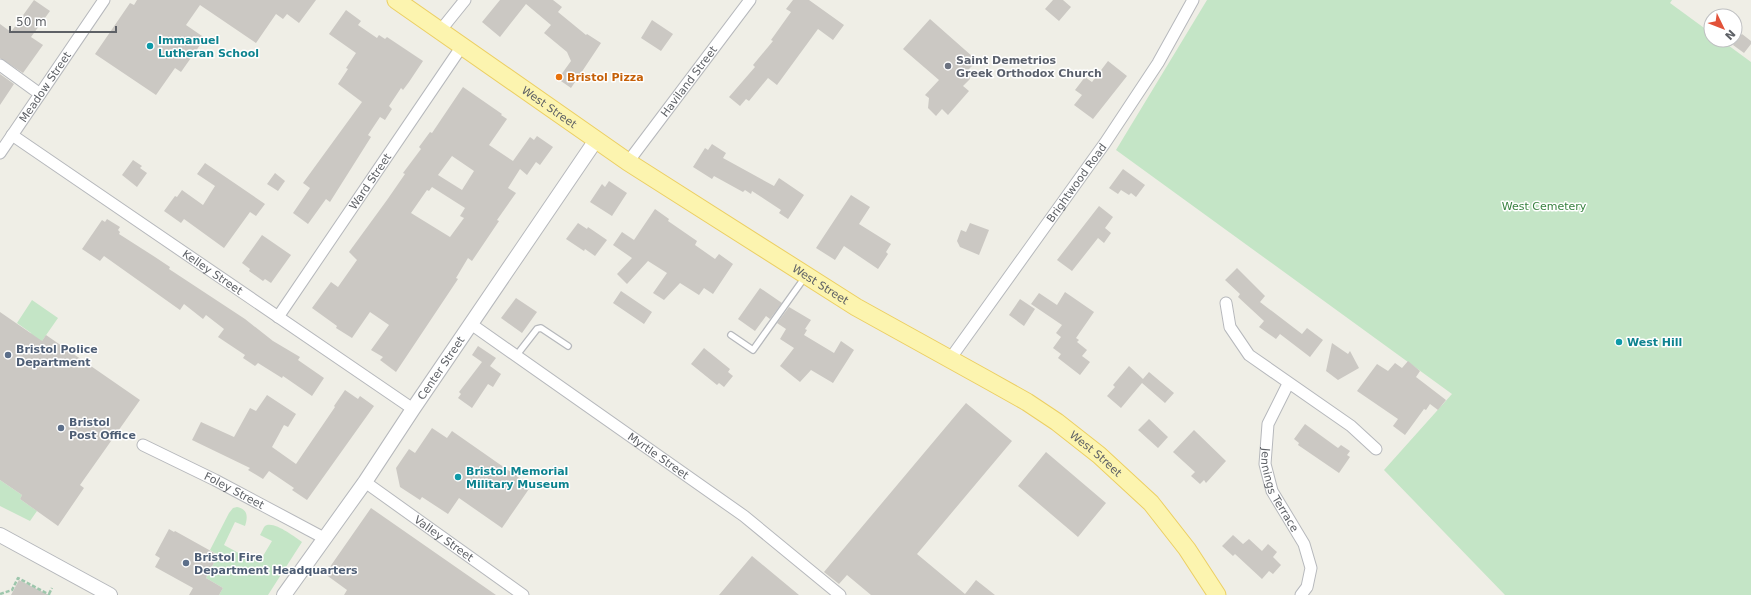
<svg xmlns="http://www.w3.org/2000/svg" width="1751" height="595" font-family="'DejaVu Sans',sans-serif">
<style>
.green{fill:#c4e5c6}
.building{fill:#cbc8c3;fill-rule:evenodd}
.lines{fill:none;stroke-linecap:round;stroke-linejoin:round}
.service-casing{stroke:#b6b8bc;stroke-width:8}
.minor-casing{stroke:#b6b8bc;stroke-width:13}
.tertiary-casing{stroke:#b6b8bc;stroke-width:16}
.primary-casing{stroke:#eccf63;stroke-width:19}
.path{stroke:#9dc6ac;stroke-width:2.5;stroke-dasharray:4 2;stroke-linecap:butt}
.service{stroke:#fff;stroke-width:5.5}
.minor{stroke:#fff;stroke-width:11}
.tertiary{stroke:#fff;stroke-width:14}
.primary{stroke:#fcf4af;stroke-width:17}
.culture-dot{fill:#0f9aa8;stroke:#fff;stroke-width:1.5}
.worship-dot{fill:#6b7280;stroke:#fff;stroke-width:1.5}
.food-dot{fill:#e8710a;stroke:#fff;stroke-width:1.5}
.service-dot{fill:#5c6f8a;stroke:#fff;stroke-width:1.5}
.labels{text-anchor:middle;stroke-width:3;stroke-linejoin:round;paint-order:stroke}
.culture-label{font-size:11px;font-weight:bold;fill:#0d838f;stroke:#fff;text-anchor:start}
.worship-label{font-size:11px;font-weight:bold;fill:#5b616d;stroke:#fff;text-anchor:start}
.food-label{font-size:11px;font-weight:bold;fill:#c56008;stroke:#fff;text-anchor:start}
.street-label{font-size:11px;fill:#5e6166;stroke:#fff}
.park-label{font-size:11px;fill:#388240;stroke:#fff}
.service-label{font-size:11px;font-weight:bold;fill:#4e5e75;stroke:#fff;text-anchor:start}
</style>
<rect width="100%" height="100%" fill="#efeee6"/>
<path class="green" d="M1207 0H1672L1670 3 1711 33V40H1721L1751 62V595H1505L1384 470 1452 394 1116 150Z
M32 300 58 318 35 351 31 333 17 323Z
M0 480 22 495 20 499 37 511 30 521 0 506Z
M237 507C248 509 248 517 245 526L235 522 224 545 244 556 247 554 260 561 272 541 260 535C262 532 263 528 265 526 273 520 295 537 302 542L268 595H219L223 588 206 578 218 555 210 550 229 513 233 508Z"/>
<path class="building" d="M34 0 50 11 31 37 43 45 23 73 0 58V24L11 32Z
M137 0H316L299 23 287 14 283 19 276 14 256 43 200 5 186 25 205 38 181 72 175 68 156 95 95 54 130 3 134 5Z
M500 0H553L562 7 558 12 586 35 587 34 601 43 571 88 558 79 571 61 567 52 544 33 551 25 526 4 500 37 482 22Z
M793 0H809L844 25 833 40 818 29 777 85 768 78 749 101 746 99 740 106 729 97 755 67 753 65 773 41 771 40 791 12 786 9Z
M1053 0H1063L1071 7 1059 21 1045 9Z
M346 10 361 21 358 25 377 38 379 35 385 39 387 37 423 61 409 82 403 90 401 88 389 106 392 109 385 120 380 117 368 135 371 137 330 202 326 199 308 224 293 213 310 188 303 183 362 102 338 84 348 69 346 68 356 53 329 34Z
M930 19 973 57 972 58 976 62 968 70 970 79 963 86 969 91 948 115 942 109 936 116 928 108 929 98 925 95 939 80 903 49Z
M652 20 673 34 661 51 641 38Z
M1742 34 1751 41V44L1744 53 1733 45Z
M1108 61 1127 76 1093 119 1074 105 1082 95 1075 90 1085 77 1092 82Z
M0 74 14 84 0 105Z
M463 87 502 114 501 115 507 119 489 145 513 161 530 137 534 140 537 136 553 147 540 165 536 162 527 175 520 169 508 188 516 193 497 220 499 221 472 261 468 258 456 278 458 279 396 372 380 360 383 357 371 350 389 325 370 312 352 338 336 328 337 326 312 308 331 282 338 287 357 260 349 252 387 200 405 174 403 173 421 149 419 147 430 132 432 133ZM452 156 474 171 462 190 438 175ZM432 187 465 208 460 216 464 218 450 237 411 213 427 190 429 191Z
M712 144 726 153 723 158 774 186 779 178 804 195 788 219 779 213 781 210 752 191 751 194 745 190 743 192 714 176 712 179 693 167 705 148 708 150Z
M133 160 142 166 140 168 147 173 137 187 122 175Z
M205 163 265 204 256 216 250 212 224 248 184 219 181 223 164 211 175 196 177 197 182 190 203 205 215 186 197 174Z
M1123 169 1145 185 1136 197 1131 193 1129 195 1121 190 1118 194 1109 188Z
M275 173 285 181 278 191 267 184Z
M609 181 627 193 612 216 590 202 602 184 605 187Z
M851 195 870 207 859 224 891 244 886 252 888 254 878 269 844 246 835 260 816 248Z
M1099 206 1113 217 1105 228 1111 233 1104 243 1098 238 1072 271 1057 260Z
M655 209 669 219 668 221 697 241 695 245 715 259 719 254 733 264 713 294 704 288 699 295 680 283 664 300 653 293 667 273 648 261 627 284 617 274 632 258 613 245 622 232 634 240Z
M107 219 120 227 118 230 120 232 119 234 155 257 170 267 169 269 245 319 273 341 300 357 298 360 324 378 312 396 283 376 282 378 258 363 255 366 243 358 245 355 218 337 224 329 206 315 203 319 184 304 180 310 104 256 100 261 82 249 102 220 105 222Z
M578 223 587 229 588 227 607 240 595 256 585 249 584 251 566 239Z
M970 223 989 230 979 255 960 247 957 241 961 230 966 232Z
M262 235 291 255 271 283 265 279 263 281 249 271 250 269 242 263Z
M1237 268 1265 296 1260 302 1302 334 1307 328 1323 340 1310 357 1280 334 1276 339 1259 327 1264 321 1238 297 1240 294 1225 280Z
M760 288 782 303 770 319 766 316 755 331 738 319Z
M621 291 652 312 644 324 613 303Z
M1065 292 1094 312 1076 338 1079 340 1077 342 1087 350 1082 356 1090 362 1080 375 1058 358 1061 354 1053 348 1061 337 1056 333 1062 325 1031 304 1039 293 1057 305Z
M516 298 537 312 522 333 501 318Z
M1020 299 1035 309 1024 326 1009 315Z
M789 307 811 320 805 329 807 330 804 335 834 353 841 341 854 350 833 383 811 370 800 382 780 366 794 348 780 339 786 329 777 323Z
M0 312 42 341 46 335 140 400 80 485 84 488 58 526 20 499 22 495 0 480Z
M1332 343 1348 354 1350 351 1359 368 1338 380 1326 371Z
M478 346 496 358 490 366 501 374 493 387 488 384 472 408 458 398 461 394 459 392 482 362 472 355Z
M704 348 730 369 728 372 733 376 724 387 719 383 717 385 691 364Z
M1408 361 1420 371 1416 377 1446 400 1438 410 1430 404 1426 410 1424 409 1405 435 1393 426 1398 419 1357 391 1377 364 1388 371 1395 363 1402 368Z
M1129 366 1143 379 1149 372 1174 393 1165 403 1142 383 1121 408 1107 396 1115 387 1113 385Z
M345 390 358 399 360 396 374 406 307 500 292 490 294 488 269 471 263 479 248 470 250 468 192 440 201 422 234 437 250 408 256 411 267 395 296 414 288 427 284 425 272 447 296 464 335 407 334 406Z
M966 403 1012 441 917 554 965 594 976 580 995 595H871L847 575 839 584 824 572Z
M1149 419 1168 437 1158 448 1138 430Z
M1305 424 1338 448 1341 445 1350 451 1347 455 1350 457 1339 473 1298 445 1299 443 1294 439Z
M432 428 447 438 452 431 531 486 502 528 459 498 448 514 422 497 420 500 400 487 396 468 409 449 415 453Z
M1194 430 1226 461 1206 483 1204 480 1200 484 1191 476 1195 472 1173 452Z
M1046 452 1106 503 1078 537 1018 486Z
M371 508 496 595H344L347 590 325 574Z
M169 529 174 532 175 531 218 555 206 578 223 588 219 595H189L193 588 155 567 160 558 155 555Z
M1233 535 1243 544 1249 539 1262 551 1268 544 1277 552 1273 557 1281 565 1273 574 1269 571 1262 579 1235 554 1233 556 1222 546Z
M752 556 799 595H719Z
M19 580 49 595H11Z"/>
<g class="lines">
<g class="service-casing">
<path id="service" d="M731 335 753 350 805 277
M516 356 537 329 541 328 568 346"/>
</g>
<g class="minor-casing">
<g id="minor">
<path d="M440 31 465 0"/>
<path d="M0 65 40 94"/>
<path id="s1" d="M12 135 413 409"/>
<path id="s2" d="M0 153 104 0"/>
<path id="s3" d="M628 162 750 0"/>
<path d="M1226 303 1230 327 1249 355 1351 426 1376 449"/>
<path id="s4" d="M278 317 462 46"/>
<path id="s5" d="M471 324 744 516 840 595"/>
<path id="s6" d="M950 359 1105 143 1158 63 1193 0"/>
<path id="s7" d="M1288 384 1268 424 1265 464 1272 491 1304 544 1311 568 1307 587 1301 595"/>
<path id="s8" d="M143 445 215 480 324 538"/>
<path id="s9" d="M365 482 523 595"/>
</g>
</g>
<g class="tertiary-casing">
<g id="tertiary">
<path d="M0 535 110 595"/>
<path id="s10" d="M284 595 365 482 413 409 596 140"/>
</g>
</g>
<g class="primary-casing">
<g id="primary">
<path id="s11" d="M396 0 628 162 856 307 986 379 1027 402 1057 422 1099 455 1151 503 1187 549 1217 595"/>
</g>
</g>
<path class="path" d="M0 594 12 590 18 578 50 595
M49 594 52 588"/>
<use href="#service" class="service"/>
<use href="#minor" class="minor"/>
<use href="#tertiary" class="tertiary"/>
<use href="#primary" class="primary"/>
</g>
<g class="culture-dot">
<circle cx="150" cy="46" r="4"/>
<circle cx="1619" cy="342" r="4"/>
<circle cx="458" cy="477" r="4"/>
</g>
<circle class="worship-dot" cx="948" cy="66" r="4"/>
<circle class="food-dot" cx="559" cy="77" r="4"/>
<g class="service-dot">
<circle cx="8" cy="355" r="4"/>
<circle cx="61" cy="428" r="4"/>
<circle cx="186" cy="563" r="4"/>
</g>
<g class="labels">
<g class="culture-label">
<text x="158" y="44">Immanuel<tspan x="158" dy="13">Lutheran School</tspan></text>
<text x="1627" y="346">West Hill</text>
<text x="466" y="475">Bristol Memorial<tspan x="466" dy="13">Military Museum</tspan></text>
</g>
<g class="worship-label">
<text x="956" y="64">Saint Demetrios<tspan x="956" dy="13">Greek Orthodox Church</tspan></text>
</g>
<g class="food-label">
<text x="567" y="81">Bristol Pizza</text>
</g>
<g class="street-label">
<text dy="4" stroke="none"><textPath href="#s3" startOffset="101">Haviland Street</textPath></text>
<text dy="4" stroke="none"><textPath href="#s2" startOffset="80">Meadow Street</textPath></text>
<text dy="4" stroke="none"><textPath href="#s11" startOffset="187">West Street</textPath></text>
<text dy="4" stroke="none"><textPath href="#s4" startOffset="164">Ward Street</textPath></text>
<text dy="4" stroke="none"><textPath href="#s6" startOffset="217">Brightwood Road</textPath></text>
<text dy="4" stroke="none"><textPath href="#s1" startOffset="243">Kelley Street</textPath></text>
<text dy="4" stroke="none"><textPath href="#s11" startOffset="511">West Street</textPath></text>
<text dy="4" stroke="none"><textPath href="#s10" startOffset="276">Center Street</textPath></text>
<text dy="4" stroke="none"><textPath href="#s11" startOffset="835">West Street</textPath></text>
<text dy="4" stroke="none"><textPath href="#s5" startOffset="229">Myrtle Street</textPath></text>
<text dy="4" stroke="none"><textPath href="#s7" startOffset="114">Jennings Terrace</textPath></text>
<text dy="4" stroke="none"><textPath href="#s8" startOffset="102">Foley Street</textPath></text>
<text dy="4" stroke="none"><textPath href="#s9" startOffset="97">Valley Street</textPath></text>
</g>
<g class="park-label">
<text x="1544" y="210">West Cemetery</text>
</g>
<g class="service-label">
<text x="16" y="353">Bristol Police<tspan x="16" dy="13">Department</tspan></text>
<text x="69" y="426">Bristol<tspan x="69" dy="13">Post Office</tspan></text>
<text x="194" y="561">Bristol Fire<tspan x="194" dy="13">Department Headquarters</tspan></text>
</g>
</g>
<g transform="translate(1723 28) rotate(133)"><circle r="19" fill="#ffffff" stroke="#bfc0c2"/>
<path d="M0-3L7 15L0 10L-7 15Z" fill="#e25239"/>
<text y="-6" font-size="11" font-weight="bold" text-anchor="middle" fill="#5e6166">N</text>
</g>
<path d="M10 26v6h106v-6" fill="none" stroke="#5e6166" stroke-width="2"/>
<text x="16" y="26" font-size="12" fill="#5e6166" stroke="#ffffff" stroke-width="3" paint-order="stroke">50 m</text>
</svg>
